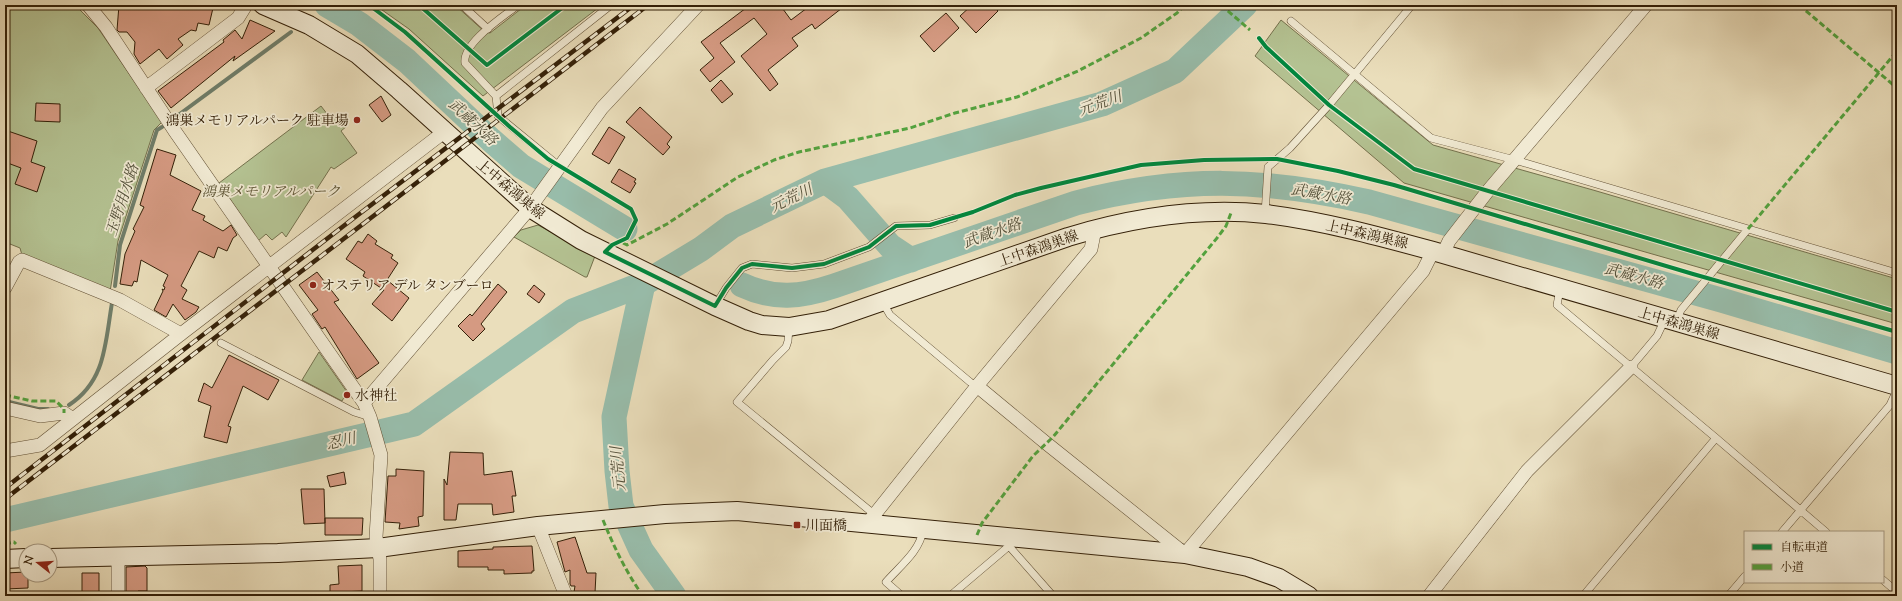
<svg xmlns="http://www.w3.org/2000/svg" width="1902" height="601" font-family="'Sorts Mill Goudy','Noto Serif JP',serif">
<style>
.green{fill:#b4c292;stroke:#74714d}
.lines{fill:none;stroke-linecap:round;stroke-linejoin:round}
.stream{stroke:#707e6a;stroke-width:4}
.river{stroke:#98bdab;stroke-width:25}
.building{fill:#d59a82;stroke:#342008}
.lane-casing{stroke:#625035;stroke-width:8}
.street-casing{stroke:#625035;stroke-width:14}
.secondary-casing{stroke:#342008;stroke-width:20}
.lane{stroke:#f1ead3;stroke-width:7}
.street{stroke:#f1ead3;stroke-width:13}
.secondary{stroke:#f1ead3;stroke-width:18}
.rail-casing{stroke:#342008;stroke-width:4.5}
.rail{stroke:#f1ead3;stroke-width:3;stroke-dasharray:9;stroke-linecap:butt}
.quiet{stroke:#53a23e;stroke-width:3;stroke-dasharray:6 3;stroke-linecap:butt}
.cycleway-casing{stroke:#f1ead3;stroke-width:6}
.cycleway{stroke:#00873e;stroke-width:4}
.poi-dot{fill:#8f2418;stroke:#f1ead3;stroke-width:1.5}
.labels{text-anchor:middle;stroke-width:3.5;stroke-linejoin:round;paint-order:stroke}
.poi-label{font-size:14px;fill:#342008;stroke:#f1ead3;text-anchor:start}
.street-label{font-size:14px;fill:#342008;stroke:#f1ead3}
.park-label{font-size:14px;font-style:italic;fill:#5a5131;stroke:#f1ead3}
.water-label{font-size:15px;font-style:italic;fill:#524f39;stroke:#f1ead3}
</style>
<rect width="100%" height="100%" fill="#eadebb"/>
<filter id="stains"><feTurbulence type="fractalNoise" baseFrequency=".005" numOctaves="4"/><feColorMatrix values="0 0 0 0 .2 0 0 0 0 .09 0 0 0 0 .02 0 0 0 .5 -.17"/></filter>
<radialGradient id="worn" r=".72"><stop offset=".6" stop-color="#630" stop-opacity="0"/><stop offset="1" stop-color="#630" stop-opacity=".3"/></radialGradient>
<path class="green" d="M5 5H75L98 28 162 122 154 130 118 241 110 292 22 255 20 248 5 242Z
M375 5H455L485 32 490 33 526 5H602L483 96 409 29Z
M1281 20 1433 145 1593 190 1897 279V324L1404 183 1255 56Z
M321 106 331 119 339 113 341 114V118L343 122H347V126L341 131 357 153 334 169 331 167 286 237 282 232 272 240 266 234 258 241 219 183Z
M538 225 595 256 587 277H585L514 237 521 230Z
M319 352 347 392 342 401 302 380Z"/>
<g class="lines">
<path class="stream" d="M177 116 291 32
M115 286 120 245 157 130 162 127
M5 401 38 409H48
M69 405C106 381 105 343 112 303"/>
<path class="river" d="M327 5 359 24 407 61 491 140 521 166 625 229
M825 181 848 198 890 246 911 260
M643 284 614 417 617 471 621 506 641 550 674 596
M742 285C774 300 801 297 834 286L1076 203C1181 176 1263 178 1369 202L1721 300 1897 352
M5 520 414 424 573 311 643 284 701 249 732 226 825 181 1102 104 1175 71 1245 5"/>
</g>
<path class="building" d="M119 5H197L213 8 209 25 198 23 196 31 191 30 178 39 183 45 167 59 159 49 140 64 134 54 135 42 127 32H119L117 30Z
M750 5H762L766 10 771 5H780L791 20 811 5H846L815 29 812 24 792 38 798 46 768 70 778 84 770 91 741 56 767 34 754 18 720 43 735 62 710 82 700 70 714 58 701 42Z
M972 5H993L998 11 976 33 960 16Z
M946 13 959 28 934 52 920 36Z
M250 20 275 31 233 61 235 56 171 108 158 91 224 42 223 40 235 30 242 39Z
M721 80 733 94 722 103 711 90Z
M381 96 391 115 382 122 369 105Z
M36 103 60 104V122L35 121Z
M640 107 672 137 667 144 670 147 663 155 626 122Z
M609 127 625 137 609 164 592 154Z
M5 130 37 141 31 162 45 167 37 192 15 184 21 168 5 162Z
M157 149 176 155 170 175 201 191 192 210 205 216 203 220 223 231 231 225 237 235 233 238 227 251 218 247 214 258 199 251 181 286 187 290 182 299 199 307 196 312 185 320 173 304 166 317 154 310 163 291 162 289 164 290 165 287 163 286 168 275 141 260 137 282 134 281 132 286 120 284 125 254 135 231 133 229 144 207 140 205Z
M619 169 636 179 634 182 636 183 630 193 611 182Z
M368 234 377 241 375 244 393 255 391 258 398 263 387 280 409 298 392 321 372 304 384 290 363 276 365 272 346 259 358 241 362 243Z
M317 272 339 300 334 302 379 363 357 379 325 327 322 329 312 314 318 310 299 285Z
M498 284 507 292 481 324 485 329 473 341 458 326 470 314 472 316Z
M534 285 545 294 539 303 527 294Z
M229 355 279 380 268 400 243 386 228 426 231 427 227 443 204 437 211 406 198 401 204 383 212 388Z
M450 452 483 453 484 475 512 471 516 496H512L514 512 493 515 492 504H458L456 520H444V479L447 485Z
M396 469 424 471 423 516 418 517 419 526 399 529 400 523 385 522 388 476H396Z
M344 472 346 484 330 487 327 476Z
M301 489H324L325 523 304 524Z
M325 518H363L362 535H325Z
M575 537 587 573H596L595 593 574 592 575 586H571L570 584V570L565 572 557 542Z
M532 546 534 571H532V573L504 574V570H488V567H458V551L493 549V547Z
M362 565V591L341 592 342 596H330V585L339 584 338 566Z
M145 566 147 568V591H138V596H126V567Z
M26 572V575H28V588L5 589V573Z
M82 573H99V593L82 594Z"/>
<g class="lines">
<g class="lane-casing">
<path id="lane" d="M462 5 488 29
M518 5C504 16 462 43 465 63L496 96 498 116 559 166
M1291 21 1431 138 1515 160 1897 273
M496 96 611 5
M1265 214 1268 167 1290 148 1329 105 1412 5
M1560 289 1557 305 1716 438 1826 532
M883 303 890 315 970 382 977 386
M715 306 726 288 742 268 752 264 792 268 824 264 869 247 896 226 930 225 954 218
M1676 322 1681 310 1748 229
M789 327 788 341 786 347 773 360 737 402 875 515
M221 343 354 412 370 417
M1631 367 1657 336 1665 319
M1782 532 1890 405 1897 390
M1009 546 1053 596
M1883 580 1897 592
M902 596 886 582C900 566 920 551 923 530
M950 596 1009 546 1010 538
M1583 596 1716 438
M1728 596 1745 576"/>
</g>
<g class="street-casing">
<path id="street" d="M88 5 106 27 174 130 364 403 370 417 381 455 376 537 380 559V596
M146 88 238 18 246 5
M1443 254 1449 241 1487 192 1646 5
M5 288 19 262 22 260 120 300 181 334
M977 386 1046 443 1185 554 1423 271 1433 251
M364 403 530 208 602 108 698 5
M5 408 40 416 64 413 73 419
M5 451 40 445 181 334 444 132
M867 524 977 386 1091 249 1095 229
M538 526 566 596
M118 596V556
M1429 596 1527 471 1631 367"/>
</g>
<g class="secondary-casing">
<path id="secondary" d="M263 5 309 25 357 54 399 90 530 208 581 240 715 306 749 321 762 325 789 327 829 320 1068 237C1131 218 1200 207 1266 214 1323 221 1378 236 1433 251L1897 386
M50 558 278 553 378 548 538 526 665 514 737 511 1185 554 1248 567 1279 578 1309 596
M5 559 26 558"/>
</g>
<use href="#lane" class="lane"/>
<use href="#street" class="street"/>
<use href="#secondary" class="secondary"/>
<g class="rail-casing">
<path id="rail" d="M5 488 350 221 634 5
M5 499 648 5"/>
</g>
<use href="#rail" class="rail"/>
<path class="quiet" d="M1221 5 1250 30
M1799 5 1897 88
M1748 229 1897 51
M623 243 627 245 667 224 738 177 774 160 799 152 910 128 955 113 1017 97 1078 71 1141 38 1177 13 1181 9 1176 5
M5 395 32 401H56L64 409V413
M603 520C614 547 626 572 643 596
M977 535 982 523 1033 456 1053 437 1217 238 1226 226 1231 213
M5 544 14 542 16 544"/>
<g class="cycleway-casing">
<path id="cycleway" d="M369 5 405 32 510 127 548 159 631 209 636 220 627 238 612 245 605 252 715 306 726 288 742 268 752 264 792 268 824 264 869 247 896 226 930 225 973 212 1015 195 1041 188 1141 165 1204 160 1277 159 1338 171 1394 185 1693 274 1897 332
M419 5 487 65 566 5
M1259 38 1266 47 1329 105 1414 169 1897 312"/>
</g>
<use href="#cycleway" class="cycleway"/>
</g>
<g class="poi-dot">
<circle cx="357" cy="120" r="4"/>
<circle cx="313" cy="285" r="4"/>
<circle cx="347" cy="395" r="4"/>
<rect x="793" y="521" width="8" height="8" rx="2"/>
</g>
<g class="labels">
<g class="poi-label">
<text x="349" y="125" text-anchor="end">鴻巣メモリアルパーク 駐車場</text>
<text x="321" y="290">オステリア デル タンブーロ</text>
<text x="355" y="400">水神社</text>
<text x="805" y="530">川面橋</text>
</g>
<g class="street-label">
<text transform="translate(511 189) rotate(40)" y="5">上中森鴻巣線</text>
<text transform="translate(1367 234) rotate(13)" y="5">上中森鴻巣線</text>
<text transform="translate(1038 248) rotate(-19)" y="5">上中森鴻巣線</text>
<text transform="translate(1679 323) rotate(16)" y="5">上中森鴻巣線</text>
</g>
<g class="park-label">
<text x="271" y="196">鴻巣メモリアルパーク</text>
</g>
<g class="water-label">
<text transform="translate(1100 103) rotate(-20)" y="5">元荒川</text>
<text transform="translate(473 122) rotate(43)" y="5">武蔵水路</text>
<text transform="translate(1321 194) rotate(10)" y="5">武蔵水路</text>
<text transform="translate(791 198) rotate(-26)" y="5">元荒川</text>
<text transform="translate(122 200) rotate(-72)" y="5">玉野用水路</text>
<text transform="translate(992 233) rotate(-19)" y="5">武蔵水路</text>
<text transform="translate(1634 276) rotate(15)" y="5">武蔵水路</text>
<text transform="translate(341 441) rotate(-13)" y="5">忍川</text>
<text transform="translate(618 469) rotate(-95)" y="5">元荒川</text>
</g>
</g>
<rect width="1902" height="601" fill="none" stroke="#eadebb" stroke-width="20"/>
<rect x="6" y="6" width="1890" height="589" fill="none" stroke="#342008" stroke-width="2"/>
<rect x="10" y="10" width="1882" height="581" fill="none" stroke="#342008"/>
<rect x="1744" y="531" width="140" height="52" fill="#f1ead3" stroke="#a59982"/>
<rect x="1752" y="544" width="20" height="6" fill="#00873e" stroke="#a59982"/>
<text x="1780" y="551" font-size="12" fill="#342008">自転車道</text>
<rect x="1752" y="564" width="20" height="6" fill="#53a23e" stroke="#a59982"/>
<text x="1780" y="571" font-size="12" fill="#342008">小道</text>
<g transform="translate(38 563) rotate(287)"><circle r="19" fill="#f1ead3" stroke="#a59982"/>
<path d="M0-3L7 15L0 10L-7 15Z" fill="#8f2418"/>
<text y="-6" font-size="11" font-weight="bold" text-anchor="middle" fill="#342008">N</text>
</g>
<rect width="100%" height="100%" filter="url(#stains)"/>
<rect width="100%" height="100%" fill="url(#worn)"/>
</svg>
